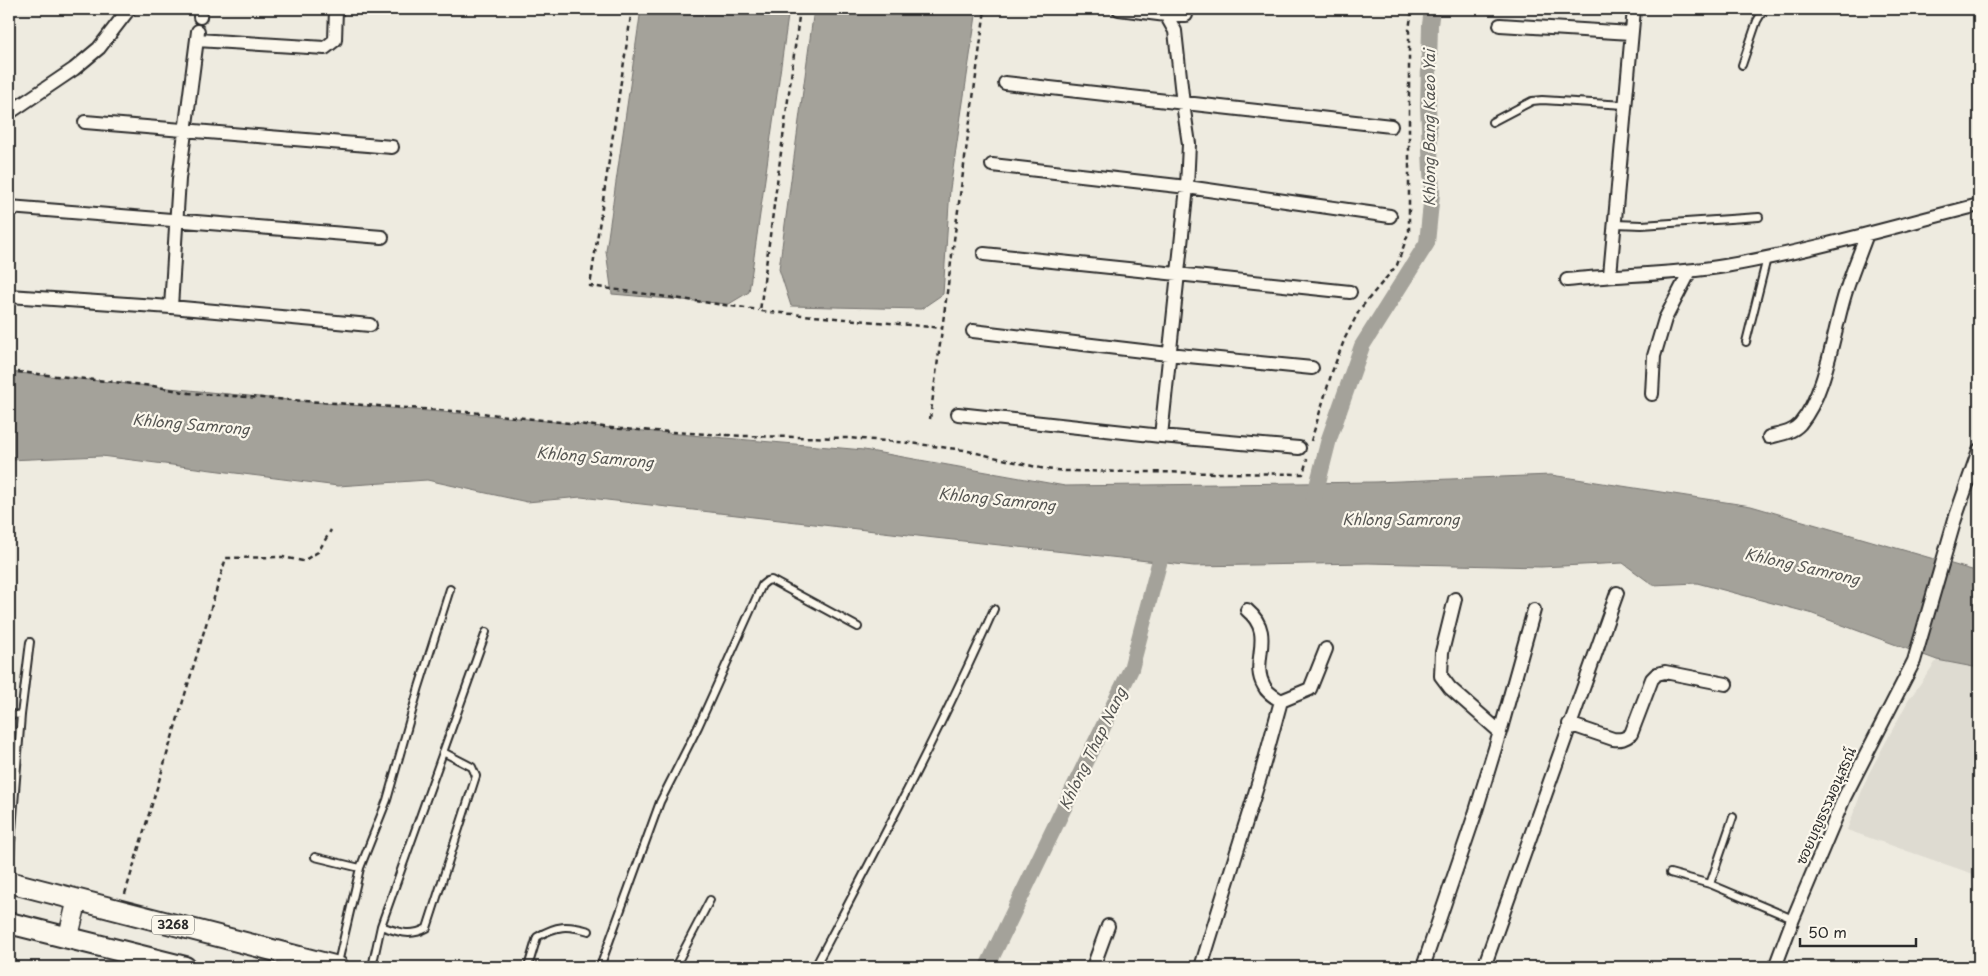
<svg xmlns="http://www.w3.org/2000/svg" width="1988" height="976" font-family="'Playpen Sans','Playpen Sans Thai',sans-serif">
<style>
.built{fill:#dedbd1}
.water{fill:#a4a29a;stroke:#74726e}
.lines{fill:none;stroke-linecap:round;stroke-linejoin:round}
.canal{stroke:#a4a29a;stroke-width:16}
.lane-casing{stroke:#2b2b2b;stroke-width:10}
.street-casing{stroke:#2b2b2b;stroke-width:16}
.secondary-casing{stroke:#2b2b2b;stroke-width:22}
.primary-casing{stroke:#2b2b2b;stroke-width:24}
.path{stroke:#2b2b2b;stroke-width:2.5;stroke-dasharray:5 4;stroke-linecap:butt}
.lane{stroke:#fbf7ec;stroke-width:6}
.street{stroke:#fbf7ec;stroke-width:12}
.secondary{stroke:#fbf7ec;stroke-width:19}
.primary{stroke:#fbf7ec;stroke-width:20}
.labels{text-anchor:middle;stroke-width:4.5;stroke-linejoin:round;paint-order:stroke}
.shield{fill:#fbf7ec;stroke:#696865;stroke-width:1}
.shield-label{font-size:12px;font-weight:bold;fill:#2b2b2b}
.street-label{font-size:14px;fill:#2b2b2b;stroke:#fbf7ec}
.water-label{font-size:15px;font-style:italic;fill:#555552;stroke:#fbf7ec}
</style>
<rect width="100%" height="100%" fill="#eeebe0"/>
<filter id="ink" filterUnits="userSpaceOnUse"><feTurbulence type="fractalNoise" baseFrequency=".02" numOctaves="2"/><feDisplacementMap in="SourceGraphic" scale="10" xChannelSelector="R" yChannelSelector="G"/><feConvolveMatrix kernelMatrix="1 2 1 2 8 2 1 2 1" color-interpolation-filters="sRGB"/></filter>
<g filter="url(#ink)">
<path class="built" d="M1937 660 1979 668V876L1847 830 1868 775 1908 701Z"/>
<path class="water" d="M641 9H789L749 292 729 304 612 294 606 251Z
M814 9H977L950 189 943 294 921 309 791 306 779 269Z
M9 372 299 401 518 418 621 429 864 450 1065 486 1375 482 1551 475 1751 506 1979 572V668L1937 660 1810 613 1697 583 1653 585 1623 563 1541 567 1368 563 1194 566 935 538 581 497 527 502 427 480 338 486 101 456 9 460Z"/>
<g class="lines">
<path class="canal" d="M1313 502 1329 439 1362 346 1427 243 1432 193 1428 106 1430 25 1432 9
M987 967 1131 669 1165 541"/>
<g class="lane-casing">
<path id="lane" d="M1742 65 1757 21 1764 9
M1978 77 1979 74
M1492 122 1532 101 1542 100 1625 105
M1615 224 1642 225 1759 217
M1746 342 1767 258
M9 714 21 715
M315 857 360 868
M9 868 21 715 30 642
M1670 873 1710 884 1793 919
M1710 884 1733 817
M381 926C397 932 411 937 427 928L476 776 472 767 443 752
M338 963 360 868 387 800 419 687 450 589
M372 967 381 926 486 632
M528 967 537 937C557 925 567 925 589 931
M600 967 660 802 698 727 762 585 767 581 771 580 858 627
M675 967 710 900
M815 967C877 849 940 731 994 609"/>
</g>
<g class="street-casing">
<path id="street" d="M1119 9 1166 15H1186
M200 17 201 9
M1500 25 1631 33
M197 40 325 48 335 40 336 9
M1005 83 1391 126
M9 113 74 69 99 48 129 9
M85 122 392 147
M992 165 1187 187 1390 216
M9 207 382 237
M984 254 1350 292
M1610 275 1634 9
M1567 280C1620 274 1673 275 1725 266 1811 251 1895 226 1979 205
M9 296 171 307 370 325
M171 307 179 179 198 31
M973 331 1168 354 1312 368
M1652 394 1654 356 1665 319 1690 271
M958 414 1161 436 1299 448
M1161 436 1187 187 1189 144 1183 104 1175 31 1166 15 1167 9
M1769 437C1780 434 1792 433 1800 424 1827 392 1833 331 1846 291 1852 272 1860 253 1867 234
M1247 610C1277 635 1249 661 1264 686 1267 693 1275 697 1281 701
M1569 724 1613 739C1621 740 1625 739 1631 734L1652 679 1657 674 1665 672 1726 684
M1500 732 1534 610
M1093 967 1108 926
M1201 967 1261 774 1281 701 1310 689 1326 649
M1423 967 1475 814 1500 732 1450 688 1441 676 1442 652 1455 599
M1484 967 1617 593
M1775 967 1793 919 1845 796 1914 661 1955 519 1979 450"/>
</g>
<g class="secondary-casing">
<path id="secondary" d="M68 938 77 901"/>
</g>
<g class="primary-casing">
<path id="primary" d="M9 882 338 967
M9 923 185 967"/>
</g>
<path class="path" d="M632 9 590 286 759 310
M800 9 760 311 942 328
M9 371 153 386 189 393 481 413 621 429 743 436 849 438 910 443 964 450 1045 469 1065 471 1303 474 1307 459
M930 419 985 9
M1311 441 1332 372 1345 338 1360 309 1397 265 1409 231V30L1412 9
M125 894 226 558 283 557 303 561 318 552 331 530"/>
<use href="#lane" class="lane"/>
<use href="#street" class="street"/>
<use href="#secondary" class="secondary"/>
<use href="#primary" class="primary"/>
</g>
</g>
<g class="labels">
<rect class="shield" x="152" y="915.5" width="42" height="19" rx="4"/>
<g class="shield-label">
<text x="173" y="929">3268</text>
</g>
<g class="street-label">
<text transform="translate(1826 806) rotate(-66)" y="5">ซอยบุญธรรมอนุสรณ์</text>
</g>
<g class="water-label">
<text transform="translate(1430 128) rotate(-90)" y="5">Khlong Bang Kaeo Yai</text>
<text transform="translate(191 425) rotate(5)" y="5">Khlong Samrong</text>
<text transform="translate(595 458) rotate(5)" y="5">Khlong Samrong</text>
<text transform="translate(997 500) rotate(6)" y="5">Khlong Samrong</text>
<text x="1401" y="525">Khlong Samrong</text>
<text transform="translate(1802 567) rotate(13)" y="5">Khlong Samrong</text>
<text transform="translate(1093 749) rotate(-64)" y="5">Khlong Thap Nang</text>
</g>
</g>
<rect width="1988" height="976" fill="none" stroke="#fbf7ec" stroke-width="30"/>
<rect x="15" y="15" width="1958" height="946" fill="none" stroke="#2b2b2b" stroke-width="2" filter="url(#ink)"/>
<path d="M1800 938v8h116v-8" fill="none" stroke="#2b2b2b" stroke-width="2.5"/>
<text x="1808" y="938" font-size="15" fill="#2b2b2b" stroke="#fbf7ec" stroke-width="4" paint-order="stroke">50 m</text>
</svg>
